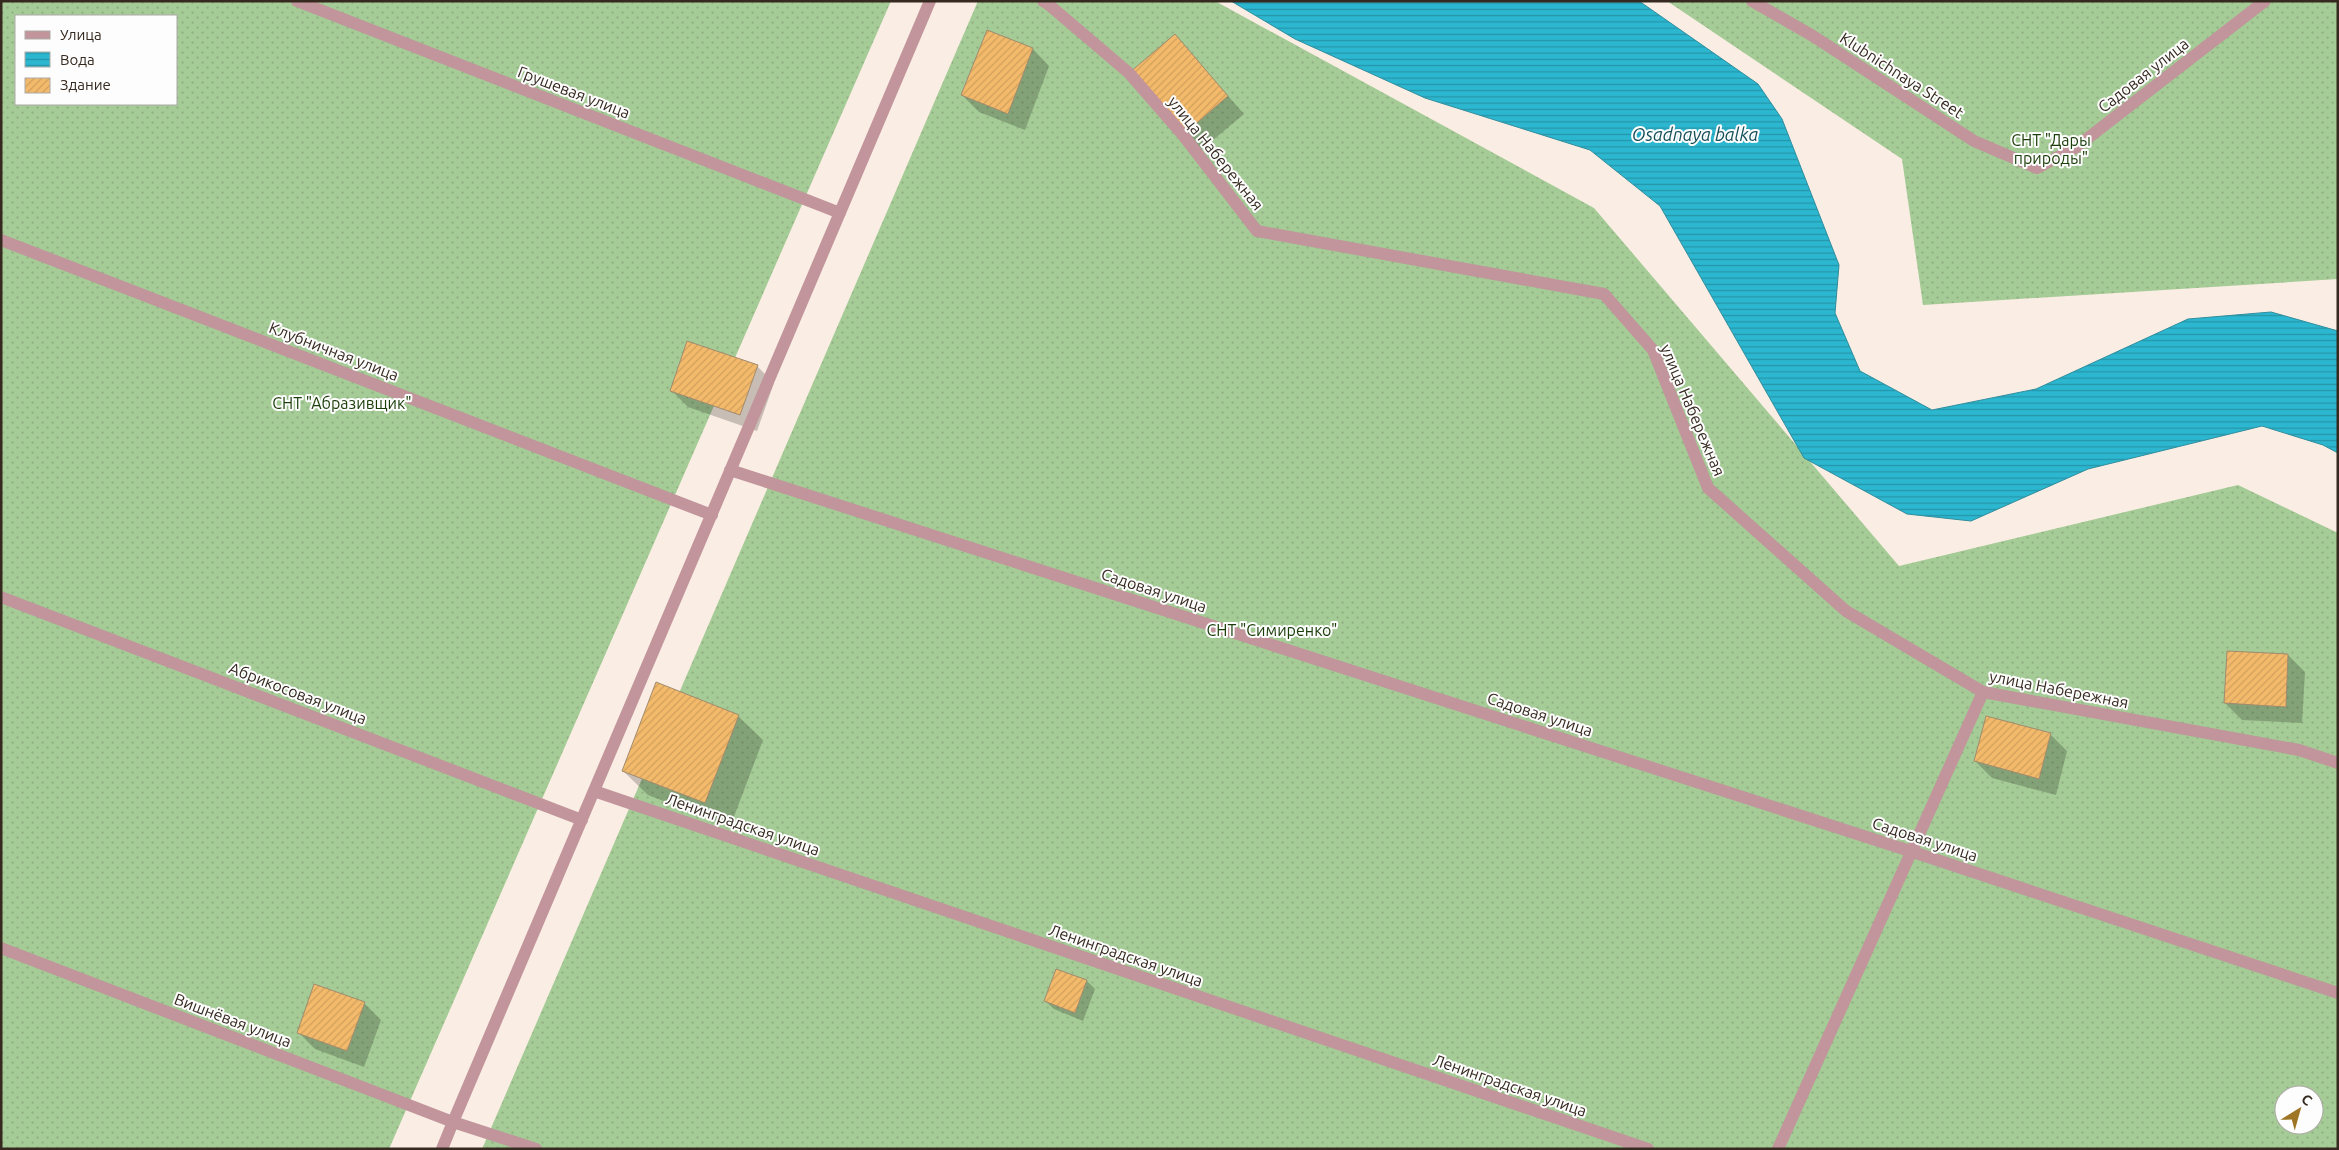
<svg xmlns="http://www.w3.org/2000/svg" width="2339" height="1150" font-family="Ubuntu,sans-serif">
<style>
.grass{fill:url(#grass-dots);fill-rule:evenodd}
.water{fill:url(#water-rules);stroke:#2f8d9c}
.shadow{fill:#0003}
.building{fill:url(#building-hatch);stroke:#a18b6e}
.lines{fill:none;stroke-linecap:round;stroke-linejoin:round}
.service{stroke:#c1959b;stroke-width:12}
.minor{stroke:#c1959b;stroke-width:12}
.labels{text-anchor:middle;stroke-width:4;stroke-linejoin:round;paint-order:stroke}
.street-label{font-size:16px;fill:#362a20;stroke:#fdfdfd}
.park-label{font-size:16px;fill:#1b3e09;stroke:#fdfdfd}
.water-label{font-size:18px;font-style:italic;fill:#174f59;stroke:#fdfdfd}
</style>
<defs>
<pattern id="grass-dots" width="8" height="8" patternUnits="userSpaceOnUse" patternTransform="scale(1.25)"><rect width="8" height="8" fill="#a5cb96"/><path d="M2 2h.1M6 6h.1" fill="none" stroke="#8fae81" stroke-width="1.8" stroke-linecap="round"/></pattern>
<pattern id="water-rules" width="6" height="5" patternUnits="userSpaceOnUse" patternTransform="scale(1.25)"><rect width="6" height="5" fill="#2cb7d1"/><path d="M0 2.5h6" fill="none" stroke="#2695a9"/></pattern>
<pattern id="building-hatch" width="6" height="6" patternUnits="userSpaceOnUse" patternTransform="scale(1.25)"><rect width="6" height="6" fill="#f3ba6b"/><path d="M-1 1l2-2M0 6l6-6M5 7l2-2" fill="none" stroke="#d1a05c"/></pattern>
</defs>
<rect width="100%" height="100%" fill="#faede3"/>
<path class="grass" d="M1 1H891L389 1149H1ZM16 16H176V104H16Z
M978 1H1215L1594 208 1899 566 2238 485 2338 533V1149H482ZM2284 1095H2314V1125H2284Z
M1667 1H2338V279L1923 305 1902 159Z"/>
<path class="water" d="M1231 1H1639L1758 84 1782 119 1839 265 1835 313 1860 371 1932 410 2036 389 2188 319 2271 312 2338 331V453L2323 445 2262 426 2088 469 1971 521 1907 514 1804 458 1660 206 1590 150 1425 98 1295 39Z"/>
<path class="shadow" d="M988 31 1033 49 1049 66 1025 130 979 112 962 95Z
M1175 36 1244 114 1200 151 1184 134Z
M757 366 774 383 757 431 688 407 671 390Z
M2288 655 2305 672 2302 723 2242 720 2225 703Z
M738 716 763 740 730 827 648 795 623 771Z
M2050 734 2067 751 2056 795 1992 778 1975 761Z
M1057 970 1087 981 1095 989 1083 1021 1054 1009 1045 1001Z
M364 1003 381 1020 364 1067 315 1049 298 1032Z"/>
<path class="building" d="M987 30 1033 48 1008 114 961 95Z
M1175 34 1228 96 1183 135 1129 73Z
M687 341 758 365 740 415 670 391Z
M2227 651 2288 654 2286 707 2224 703Z
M656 682 739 715 705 803 622 771Z
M1986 716 2051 733 2039 779 1974 761Z
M1056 969 1087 980 1075 1013 1044 1001Z
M314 984 365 1002 347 1051 297 1033Z"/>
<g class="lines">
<path class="service" d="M1752 1 1813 36 1974 141 2037 168 2075 148 2265 1
M442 1149 453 1122
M1778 1149 1983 692"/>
<path class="minor" d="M297 1 840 213
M1043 1 1048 4 1129 73 1183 135 1257 231 1604 294 1653 350 1708 488 1846 611 1983 692 2299 750 2338 763
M1 240 712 515
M730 470 1913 852 2338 993
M1 597 582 820
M594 791 1648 1149
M1 948 453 1122 536 1149
M453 1122 930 1"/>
</g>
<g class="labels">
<g class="street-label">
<text transform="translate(1902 75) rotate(33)" y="6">Klubnichnaya Street</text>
<text transform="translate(2143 75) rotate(-38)" y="6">Садовая улица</text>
<text transform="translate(574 92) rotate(21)" y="6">Грушевая улица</text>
<text transform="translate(1216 153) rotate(51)" y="6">улица Набережная</text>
<text transform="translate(334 351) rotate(21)" y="6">Клубничная улица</text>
<text transform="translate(1693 410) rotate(67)" y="6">улица Набережная</text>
<text transform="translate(1154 590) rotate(18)" y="6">Садовая улица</text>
<text transform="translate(2059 689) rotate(11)" y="6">улица Набережная</text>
<text transform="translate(298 693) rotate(21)" y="6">Абрикосовая улица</text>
<text transform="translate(1540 714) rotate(18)" y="6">Садовая улица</text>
<text transform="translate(743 824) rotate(19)" y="6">Ленинградская улица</text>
<text transform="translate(1925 839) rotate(18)" y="6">Садовая улица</text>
<text transform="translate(1126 955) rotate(19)" y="6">Ленинградская улица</text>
<text transform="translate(233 1020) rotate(21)" y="6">Вишнёвая улица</text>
<text transform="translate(1510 1085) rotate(19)" y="6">Ленинградская улица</text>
</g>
<g class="park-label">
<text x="2051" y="146">СНТ "Дары<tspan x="2051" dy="18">природы"</tspan></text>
<text x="342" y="409">СНТ "Абразивщик"</text>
<text x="1272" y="636">СНТ "Симиренко"</text>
</g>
<g class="water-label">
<text x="1695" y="141">Osadnaya balka</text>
</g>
</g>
<rect width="2339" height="1150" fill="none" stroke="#362a20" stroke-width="5"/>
<rect x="15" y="15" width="162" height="90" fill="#fdfdfd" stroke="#ada9a5"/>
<rect x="25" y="31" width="25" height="8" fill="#c1959b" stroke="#ada9a5"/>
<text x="60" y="40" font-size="15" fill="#362a20">Улица</text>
<rect x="25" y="52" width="25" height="15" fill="url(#water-rules)" stroke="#ada9a5"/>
<text x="60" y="65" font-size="15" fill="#362a20">Вода</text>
<rect x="25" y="78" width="25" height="15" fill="url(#building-hatch)" stroke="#ada9a5"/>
<text x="60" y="90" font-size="15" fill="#362a20">Здание</text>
<g transform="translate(2299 1110) rotate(37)"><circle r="24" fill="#fdfdfd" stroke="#ada9a5"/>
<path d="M0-4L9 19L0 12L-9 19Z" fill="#9e7524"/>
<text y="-8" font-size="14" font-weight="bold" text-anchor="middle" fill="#362a20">С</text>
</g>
</svg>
